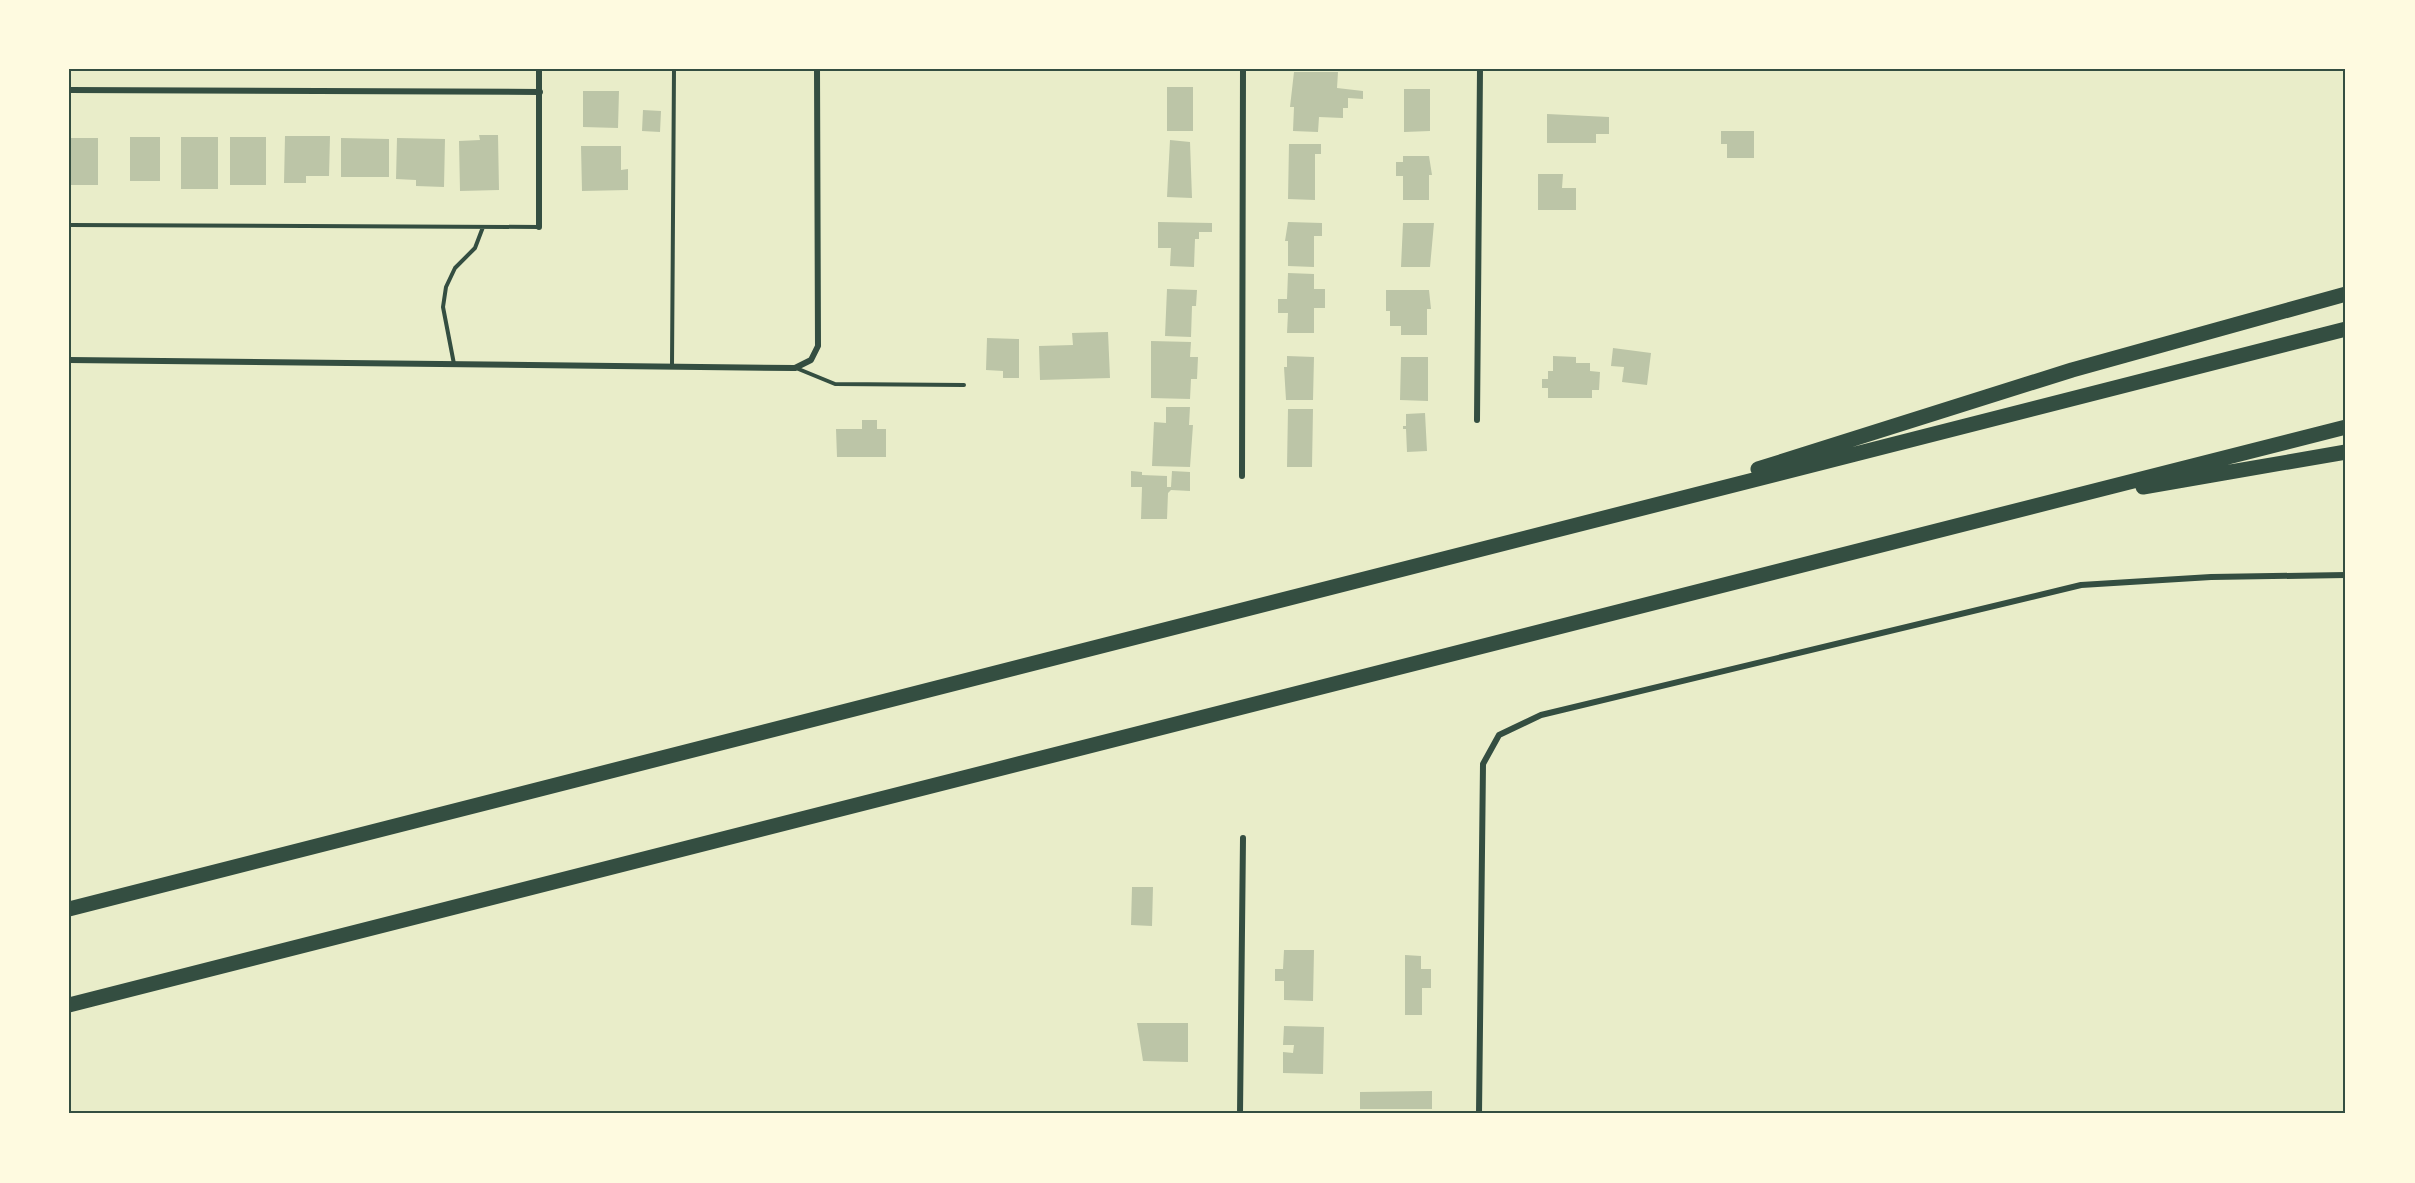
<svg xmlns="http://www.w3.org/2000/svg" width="2415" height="1183" font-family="'Titillium Web',sans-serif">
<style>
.building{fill:#bcc5a7}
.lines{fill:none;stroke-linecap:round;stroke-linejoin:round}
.service{stroke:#344e41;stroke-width:4}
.minor{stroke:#344e41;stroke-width:6}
.motorway{stroke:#344e41;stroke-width:15}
.neatline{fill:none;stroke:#344e41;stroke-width:2}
</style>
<rect width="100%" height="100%" fill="#e9edc9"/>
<path class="building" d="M1294 72H1338L1337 88 1363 91V99L1348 98V108H1343V118L1319 117 1318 132 1293 131 1294 107H1290Z
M1167 87H1193V131H1167Z
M1404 89H1430V131L1404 132Z
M583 91H619L618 128 583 127Z
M643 110 661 111 660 132 642 131Z
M1547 114 1609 117V134H1596V143H1547Z
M1721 131H1754V158H1727V144H1721Z
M479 135H498L499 190 460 191 459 141 480 140Z
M285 136H330L329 176H306V183H284Z
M130 137H160V181H130Z
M181 137H218V189H181Z
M230 137H266V185H230Z
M69 138H98V185H69Z
M341 138 389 139V177H341Z
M397 138 445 139 444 187 416 186V180L396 179Z
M1170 140 1190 142 1192 198 1167 197Z
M1289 144H1321V154H1315V200L1288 199Z
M581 146H621V170L628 169V190L582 191Z
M1403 156H1429L1432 175H1429V200H1403V176H1396V162H1403Z
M1538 174H1563L1562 188H1576V210H1538Z
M1158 222 1212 223V232H1199V239H1195L1194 267 1170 266 1171 248H1158Z
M1288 222 1322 223V236H1314V267L1288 266V241H1285Z
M1403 223H1434L1430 267H1401Z
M1288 273 1314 274V289H1325V308H1314V333H1287L1288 313H1278V299H1287Z
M1167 289 1197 290 1196 306H1192L1191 337 1165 336Z
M1386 290H1429L1431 309H1427V335H1401V326H1390V311H1386Z
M1108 332 1110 378 1040 380 1039 346 1073 345 1072 333Z
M987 338 1019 339V378H1003V371L986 370Z
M1151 341 1191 342 1190 357H1198L1197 379H1191L1190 399 1151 398Z
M1613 348 1651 353 1647 385 1622 382 1624 367 1611 366Z
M1287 356 1314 357 1313 400H1286L1284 367H1287Z
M1553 356 1576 357V363H1590V371L1600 372 1599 390H1592V398H1548V388H1542V379H1548V371H1553Z
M1401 357H1428V401L1400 400Z
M1166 407H1190L1189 425H1193L1190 467 1152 466 1154 422 1166 423Z
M1288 409H1313L1312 467H1287Z
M1425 413 1427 451 1407 452 1406 429H1403V426H1406V414Z
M862 420H877V429H886V457H837L836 429H862Z
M1131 471 1142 472V475L1167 476V487H1171L1172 471 1190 472V491L1171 490 1168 493 1167 519H1141L1142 487H1131Z
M1132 887H1153L1152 926 1131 925Z
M1284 950H1314L1313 1001 1284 1000V981H1275V969H1283Z
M1405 955 1421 956V969H1431V988H1422V1015H1405Z
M1137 1023H1188V1062L1143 1061Z
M1284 1026 1324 1027 1323 1074 1283 1073V1052L1293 1053 1294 1045H1283Z
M1432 1091V1109H1360V1092Z"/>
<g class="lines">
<path class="service" d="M69 225 539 227
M454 364 443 307 446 287 455 268 475 248 483 227
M672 366 674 69
M796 368 835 384 964 385"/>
<path class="minor" d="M69 90 540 92
M539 227V69
M69 360 795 368 811 360 818 346 817 69
M1477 420 1480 69
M1242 476 1243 69
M1240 1114 1243 838
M1479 1114 1483 764 1499 735 1541 715 2081 585 2211 577 2346 575"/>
<path class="motorway" d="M1758 469 2072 370 2346 294
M2143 487 2346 452
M69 909 2346 329
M69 1005 2346 427"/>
</g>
<rect width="2415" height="1183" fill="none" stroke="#fefae0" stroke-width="141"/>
<rect x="70" y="70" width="2274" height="1042" class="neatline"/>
</svg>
